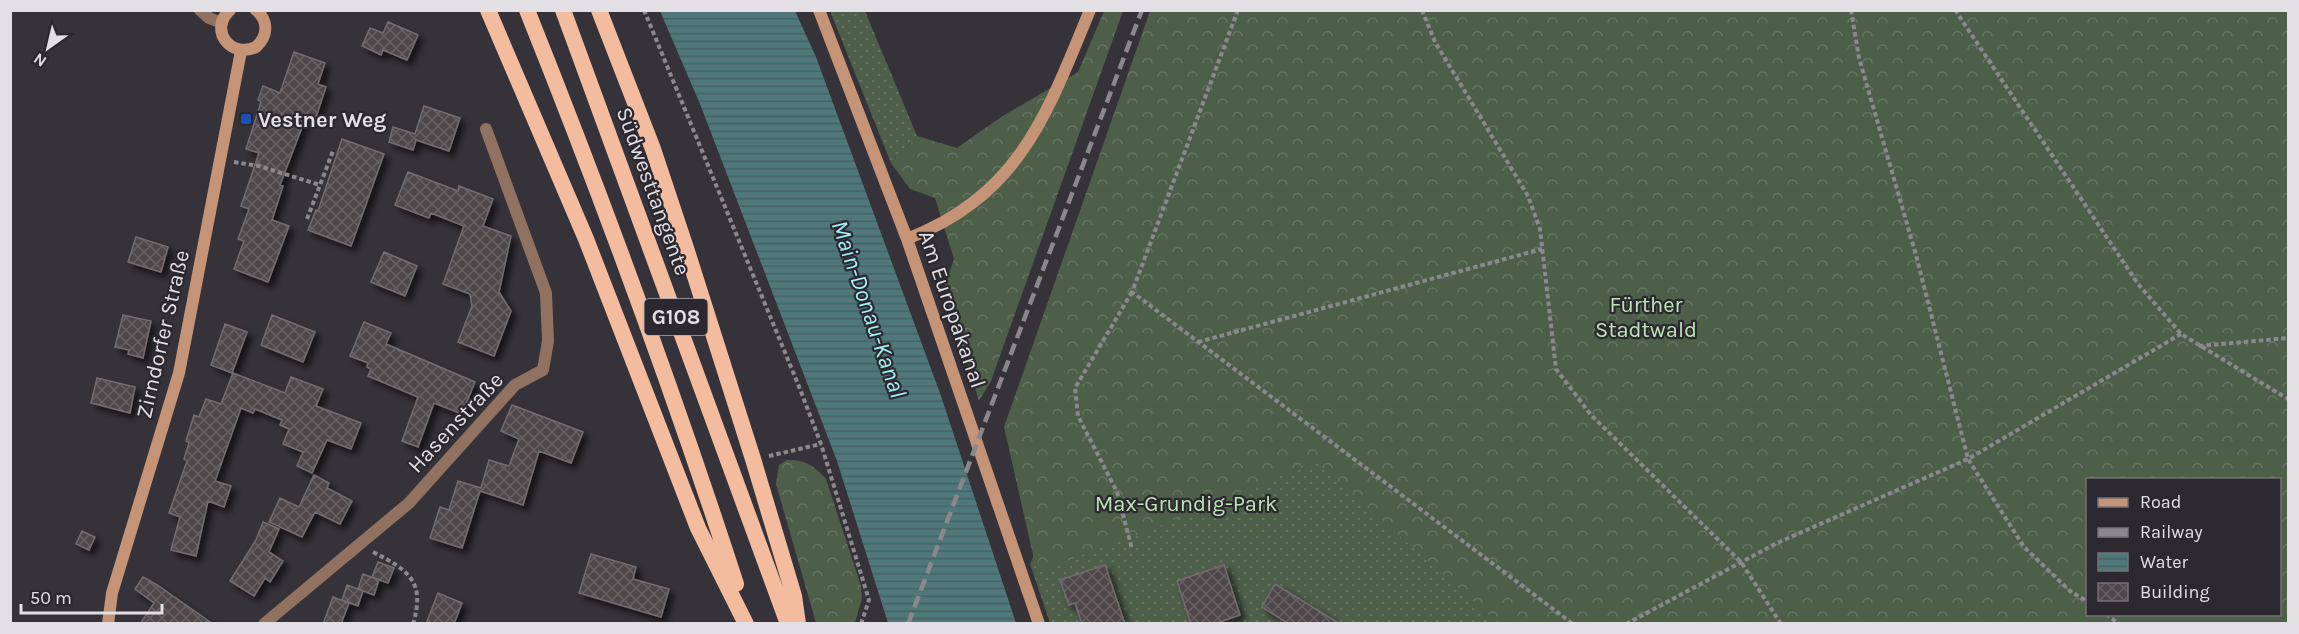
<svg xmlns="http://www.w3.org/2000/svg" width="2299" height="634" font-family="Karla,sans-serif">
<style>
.grass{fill:url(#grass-dots)}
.forest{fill:url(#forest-crowns);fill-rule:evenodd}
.water{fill:url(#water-rules)}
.building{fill:url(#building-cross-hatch);stroke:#756c6f;stroke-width:1.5;filter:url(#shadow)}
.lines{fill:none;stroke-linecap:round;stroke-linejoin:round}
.path{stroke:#8b898f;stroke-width:4;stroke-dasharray:4.5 3;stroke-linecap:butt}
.minor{stroke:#91715f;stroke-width:12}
.secondary{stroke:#c59376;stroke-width:12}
.trunk{stroke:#f4bc9e;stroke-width:16}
.rail{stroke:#8a878d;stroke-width:4.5;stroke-dasharray:12 6;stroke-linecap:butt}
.transit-dot{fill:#1a4fb4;stroke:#2b292f;stroke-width:2}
.labels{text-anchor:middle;stroke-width:4.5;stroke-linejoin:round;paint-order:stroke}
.shield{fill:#2b292f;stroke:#aba9ae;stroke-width:1.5}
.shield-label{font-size:21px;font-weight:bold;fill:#e2e0e4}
.poi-label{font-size:22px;font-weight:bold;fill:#e2e0e4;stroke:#2b292f;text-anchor:start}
.street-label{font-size:22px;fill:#e2e0e4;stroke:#2b292f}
.park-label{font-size:22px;fill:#bde4b4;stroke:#2b292f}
.water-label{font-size:24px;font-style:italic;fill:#a1f0f4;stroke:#2b292f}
</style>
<defs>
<pattern id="grass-dots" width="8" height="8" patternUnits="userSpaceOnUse" patternTransform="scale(1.5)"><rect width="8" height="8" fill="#4d5e49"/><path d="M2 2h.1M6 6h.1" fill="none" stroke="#667563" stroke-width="1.8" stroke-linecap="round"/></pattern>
<pattern id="forest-crowns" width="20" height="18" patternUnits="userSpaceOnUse" patternTransform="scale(1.5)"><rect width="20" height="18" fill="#4d5e49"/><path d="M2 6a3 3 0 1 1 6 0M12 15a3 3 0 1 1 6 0" fill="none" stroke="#667563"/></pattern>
<pattern id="water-rules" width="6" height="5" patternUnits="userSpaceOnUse" patternTransform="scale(1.5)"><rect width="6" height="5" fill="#4e787a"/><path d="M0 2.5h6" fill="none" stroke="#4a6062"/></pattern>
<pattern id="building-cross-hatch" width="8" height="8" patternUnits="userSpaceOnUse" patternTransform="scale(1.5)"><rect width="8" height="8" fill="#4f464a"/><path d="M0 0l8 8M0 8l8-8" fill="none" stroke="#686064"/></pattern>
<filter id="shadow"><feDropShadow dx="5" dy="5" stdDeviation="3" flood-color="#0009"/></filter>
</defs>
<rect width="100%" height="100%" fill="#35323a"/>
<path class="grass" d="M830 11H865L917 136 891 163Z
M1140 306 1509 623H1050L1030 564Z"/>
<path class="forest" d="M1104 11H1123L991 381 979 401 944 289 954 259 935 198 910 189 891 163 917 136 957 148 1001 117 1078 72Z
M1150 11H2288V623H1498L1316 462 1140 534 1037 572 1004 427ZM2088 480H2280V614H2088Z
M787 460C805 460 814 465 826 479L861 586 862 598 855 623H816L776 484 779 465Z"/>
<path class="water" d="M660 11H795L816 57 941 396 1016 623H888L837 461 700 104Z"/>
<path class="building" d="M388 22 418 35 407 60 383 50 381 55 362 46 370 28 383 33Z
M294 52 325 63 318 84 326 87 316 117 307 114 280 185 283 186 272 220 289 226 268 282 234 269 244 241 238 239 249 209 241 206 259 153 246 149 261 102 258 100 263 86 280 93Z
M424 106 460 118 449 151 416 140 413 150 389 142 393 127 415 134Z
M342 139 384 154 351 246 308 230 316 210 318 211Z
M408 172 458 191 459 186 493 199 483 226 511 236 499 292 511 311 494 356 458 342 472 306 470 294 443 284 464 226 431 213 429 218 395 205Z
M136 237 168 247 161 272 128 262Z
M384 252 417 266 405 296 371 282Z
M123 315 151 321 143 358 128 354 129 350 115 347Z
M272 315 315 332 303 362 261 345Z
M364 322 391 333 386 344 475 382 462 414 434 403 418 447 402 441 418 397 368 376 371 369 367 367 368 363 350 356Z
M225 324 247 332 232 373 211 365Z
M233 373 285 393 291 377 323 389 316 406 361 423 351 449 327 440 312 473 297 466 303 452 283 444 289 429 280 425 282 420 255 409 253 413 241 408 215 481 231 486 224 507 208 501 196 556 171 550 180 517 169 513 187 461 184 459 189 443 186 441 194 415 199 417 206 399 221 404Z
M97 378 135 387 130 413 91 403Z
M512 405 583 432 571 463 539 451 523 505 480 491 462 548 430 538 440 507 449 510 458 481 481 488 489 460 509 466 519 439 501 431Z
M314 475 329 483 327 488 352 501 340 524 315 512 302 537 269 522 280 498 299 507Z
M263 522 279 529 269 552 283 561 270 582 265 578 254 596 230 581 256 540Z
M82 531 95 537 89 550 76 544Z
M591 554 636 567 633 579 669 589 661 617 579 593Z
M378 562 394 568 388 583 372 577Z
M1105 565 1125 624H1082L1075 603 1069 605 1060 580Z
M1224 565 1240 615 1214 624H1191L1177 581Z
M363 574 379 580 374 595 358 589Z
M143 577 157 585 213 624H140L154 603 135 589Z
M1275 584 1340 624H1289L1262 607Z
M347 585 363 591 358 606 342 600Z
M438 593 462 603 454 624H426Z
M333 597 349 603 341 624H323Z"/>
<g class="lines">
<path class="path" d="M644 10 800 389 821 444 869 600 861 624
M1238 10 1132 292 1573 624
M1422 10 1435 42 1528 196 1540 229 1556 369 1591 415 1741 562 1781 624
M1851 10 1859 58 1916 255 1968 459 2024 547 2070 591 2088 602
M1955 10 2138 284 2181 334 2288 399
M234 162 259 166 320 185
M307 219 333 151
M1132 292 1075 388 1078 416 1117 492 1132 549
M1198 342 1542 249
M2199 346 2288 338
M769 456 821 444
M373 552C408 570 426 581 413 624
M2106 614 2119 624
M1626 624 1777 543 1968 459 2181 334"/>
<path class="minor" d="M200 10 209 18 222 23
M264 624 409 503 515 385 543 370 548 341 546 293 486 129"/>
<path class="secondary" d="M230 10C208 30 231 59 256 47 268 36 269 21 256 10
M819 10 907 239 1039 624
M907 239C1020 195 1047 114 1090 10
M108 624 112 593 179 373 241 51"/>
<path class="trunk" d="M488 10 586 239 698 528 746 624
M527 10C603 200 673 390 736 584
M563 10 788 624
M599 10 653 149 686 248 753 459 794 596 798 624"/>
<path class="rail" d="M908 624 1142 10"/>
</g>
<rect class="transit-dot" x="240" y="113" width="12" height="12" rx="3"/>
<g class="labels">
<rect class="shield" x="644.5" y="299" width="63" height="36" rx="4.5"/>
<g class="shield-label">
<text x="676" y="324">G108</text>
</g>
<g class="poi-label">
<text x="258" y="127">Vestner Weg</text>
</g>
<g class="street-label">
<text transform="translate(654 191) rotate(70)" y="8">Südwesttangente</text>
<text transform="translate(953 309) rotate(71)" y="8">Am Europakanal</text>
<text transform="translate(162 334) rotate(-77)" y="8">Zirndorfer Straße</text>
<text transform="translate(455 422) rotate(-47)" y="8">Hasenstraße</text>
</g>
<g class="park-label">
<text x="1646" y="312">Fürther<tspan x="1646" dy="25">Stadtwald</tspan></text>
<text x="1186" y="511">Max-Grundig-Park</text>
</g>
<g class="water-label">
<text transform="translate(869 309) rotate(71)" y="8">Main-Donau-Kanal</text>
</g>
</g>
<rect width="2299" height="634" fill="none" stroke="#e2e0e4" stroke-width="24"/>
<rect x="2086" y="478" width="195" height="138" fill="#2b292f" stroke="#747277" stroke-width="1.5"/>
<rect x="2098" y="498" width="30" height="9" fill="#c59376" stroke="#747277" stroke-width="1.5"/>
<text x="2140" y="508" font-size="18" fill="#e2e0e4">Road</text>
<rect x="2098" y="528" width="30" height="9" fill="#8a878d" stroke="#747277" stroke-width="1.5"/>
<text x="2140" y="538" font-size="18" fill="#e2e0e4">Railway</text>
<rect x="2098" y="553" width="30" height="18" fill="url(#water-rules)" stroke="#747277" stroke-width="1.5"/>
<text x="2140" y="568" font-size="18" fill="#e2e0e4">Water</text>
<rect x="2098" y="583" width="30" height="18" fill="url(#building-cross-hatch)" stroke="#747277" stroke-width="1.5"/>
<text x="2140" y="598" font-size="18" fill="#e2e0e4">Building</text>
<g transform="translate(48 48) rotate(214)" stroke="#2b292f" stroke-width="4.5" paint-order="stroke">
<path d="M0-4.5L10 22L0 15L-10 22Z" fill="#e2e0e4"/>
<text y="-9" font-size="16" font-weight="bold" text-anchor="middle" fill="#e2e0e4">N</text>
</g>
<path d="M21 604v9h141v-9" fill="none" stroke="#e2e0e4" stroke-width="3"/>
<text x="30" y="604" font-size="18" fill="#e2e0e4" stroke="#2b292f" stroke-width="4.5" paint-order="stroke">50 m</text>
</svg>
